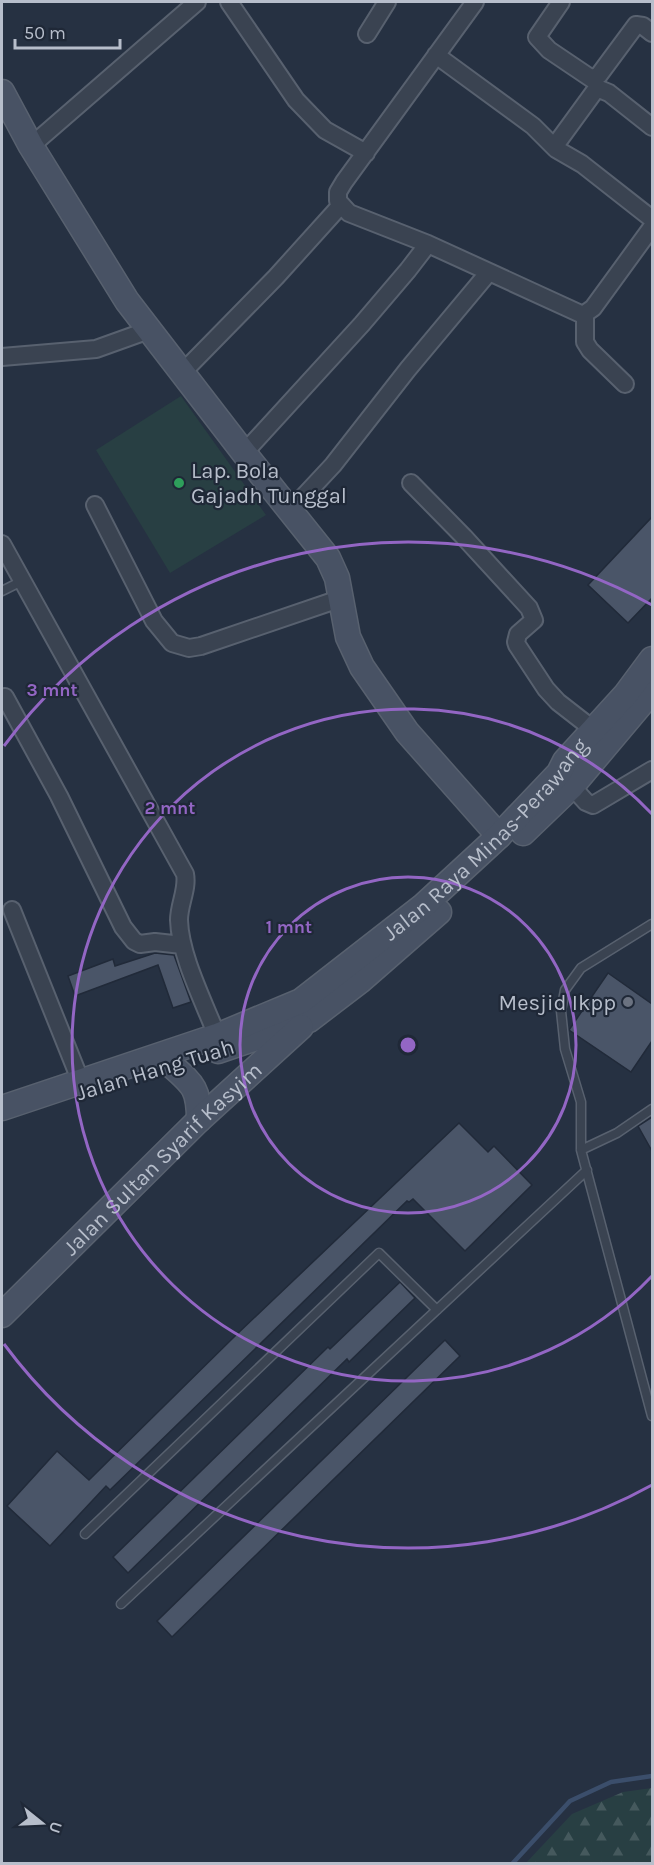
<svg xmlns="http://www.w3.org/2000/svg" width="654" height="1865" font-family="Karla,sans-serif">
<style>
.forest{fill:url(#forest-firs)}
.pitch{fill:#283f43}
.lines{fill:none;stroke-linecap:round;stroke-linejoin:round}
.stream{stroke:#3b4e6b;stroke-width:4.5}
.building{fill:#4a5568;stroke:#212a39;stroke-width:1.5}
.lane-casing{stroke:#58616f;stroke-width:11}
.street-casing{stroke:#58616f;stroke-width:20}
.secondary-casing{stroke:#58616f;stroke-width:27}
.lane{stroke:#3a4351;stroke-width:8}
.street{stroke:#3a4351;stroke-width:16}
.secondary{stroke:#485264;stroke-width:24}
.ring{fill:none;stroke:#9366c4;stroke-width:3}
.leisure-dot{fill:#2e9e5b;stroke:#1f2837;stroke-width:2}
.worship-dot{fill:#6b7280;stroke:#1f2837;stroke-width:2}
.labels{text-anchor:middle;stroke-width:4.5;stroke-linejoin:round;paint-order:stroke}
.poi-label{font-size:22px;fill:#b7becb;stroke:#1f2837;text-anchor:start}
.street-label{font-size:22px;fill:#b7becb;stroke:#1f2837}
.centre{fill:#9366c4;stroke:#1f2837;stroke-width:3}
.ring-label{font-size:18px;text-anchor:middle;font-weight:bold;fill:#9366c4;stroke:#1f2837;stroke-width:4.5;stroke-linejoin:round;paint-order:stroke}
</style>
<defs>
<pattern id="forest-firs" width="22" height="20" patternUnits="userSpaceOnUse" patternTransform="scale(1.5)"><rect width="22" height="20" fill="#283f43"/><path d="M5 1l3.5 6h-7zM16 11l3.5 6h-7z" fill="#45595d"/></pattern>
</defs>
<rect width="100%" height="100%" fill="#263142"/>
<path class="forest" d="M652 1788V1863H526L572 1814 623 1792Z"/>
<path class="pitch" d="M181 396 266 515 170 573 96 450Z"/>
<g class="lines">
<path class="stream" d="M512 1864 570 1801 611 1782 652 1776"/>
</g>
<path class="building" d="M652 517V598L628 623 588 585Z
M155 953 174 955 191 1002 173 1008 158 965 75 996 68 976 113 959 115 966Z
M608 973 652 1004V1041L631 1072 569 1030Z
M652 1117V1151L638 1126Z
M459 1123 488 1152 494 1146 532 1185 465 1251 413 1199 409 1202 407 1201 110 1490 106 1486 50 1546 7 1506 57 1451 89 1480 235 1336Z
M400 1282 415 1298 349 1362 347 1359 128 1573 113 1557 328 1347 330 1349Z
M445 1340 460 1356 172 1637 157 1621Z"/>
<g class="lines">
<g class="lane-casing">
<path id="lane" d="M2 591 22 581
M652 924 581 968 565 990 561 1011 565 1049 581 1102V1150L652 1416
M581 1150 617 1133 652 1109
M85 1534 379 1253 437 1310
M121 1604 587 1170"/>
</g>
<g class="street-casing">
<path id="street" d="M229 2 296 100 325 130 366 153
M475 2 344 182 338 192V201L349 213 428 244 583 315 593 308 652 227
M561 2 537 37 549 50 592 79 599 75 636 25 643 26 652 33
M367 34 387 2
M436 55 533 126 556 149 582 164 652 219
M31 146 197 2
M554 147 597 88 609 93 652 127
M585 315V342L590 350 625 384
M2 357 96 349 149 330
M182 373 276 277 341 205
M244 453 362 324 408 270 428 244
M411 483 464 537 529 608 534 620 518 634 516 642 517 645 546 689 558 702 594 730
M95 505 154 621 172 643 189 648 201 646 342 598
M291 510 333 465 408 369 489 272
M2 544 185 874C188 889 179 904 179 920 180 956 204 1002 217 1036
M5 697 59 796 123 927 134 941 140 944 155 942 182 945
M566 780 586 802 593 805 652 770
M12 910 81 1082"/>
</g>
<g class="secondary-casing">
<g id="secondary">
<path d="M2 92 31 146 127 301 244 453 328 558 337 578 348 637 362 667 407 732 499 836"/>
<path d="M523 833 572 786 652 691"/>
<path d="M218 1051 309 1020 360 981 439 912"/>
<path d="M172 1066C194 1085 199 1090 199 1120"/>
<path id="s1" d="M2 1108 217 1036 301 1001 423 906 499 836 559 773 565 761 626 694 652 659"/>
<path id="s2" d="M2 1315 199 1120 301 1027"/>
</g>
</g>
<use href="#lane" class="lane"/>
<use href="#street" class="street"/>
<use href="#secondary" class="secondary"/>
</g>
<g class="ring">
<circle cx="408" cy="1045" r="168"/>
<path d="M652 1276A336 336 0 1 1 652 814"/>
<path d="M652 1485A503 503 0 0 1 4 1344M4 746A503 503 0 0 1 652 605"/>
</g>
<circle class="leisure-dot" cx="179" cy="483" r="6"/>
<circle class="worship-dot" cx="628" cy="1002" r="6"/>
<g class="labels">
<g class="poi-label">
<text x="191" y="478">Lap. Bola<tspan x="191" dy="25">Gajadh Tunggal</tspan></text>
<text x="616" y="1010" text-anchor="end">Mesjid Ikpp</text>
</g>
<g class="street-label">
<text dy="8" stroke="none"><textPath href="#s1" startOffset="564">Jalan Raya Minas-Perawang</textPath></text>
<text transform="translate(155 1069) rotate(-17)" y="8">Jalan Hang Tuah</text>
<text dy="8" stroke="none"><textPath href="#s2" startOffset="224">Jalan Sultan Syarif Kasyim</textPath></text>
</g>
</g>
<circle cx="408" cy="1045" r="9" class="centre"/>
<g class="ring-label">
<text x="52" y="696">3 mnt</text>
<text x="170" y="814">2 mnt</text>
<text x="289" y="933">1 mnt</text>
</g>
<rect width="654" height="1865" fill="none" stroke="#b7becb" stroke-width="6"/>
<g transform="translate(42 1823) rotate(108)" stroke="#1f2837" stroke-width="4.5" paint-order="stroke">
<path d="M0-4.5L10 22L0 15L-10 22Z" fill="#b7becb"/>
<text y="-9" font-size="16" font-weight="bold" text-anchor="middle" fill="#b7becb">U</text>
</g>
<path d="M15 39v9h105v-9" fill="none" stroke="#b7becb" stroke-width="3"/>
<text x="24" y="39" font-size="18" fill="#b7becb" stroke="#1f2837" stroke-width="4.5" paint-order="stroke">50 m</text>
</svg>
